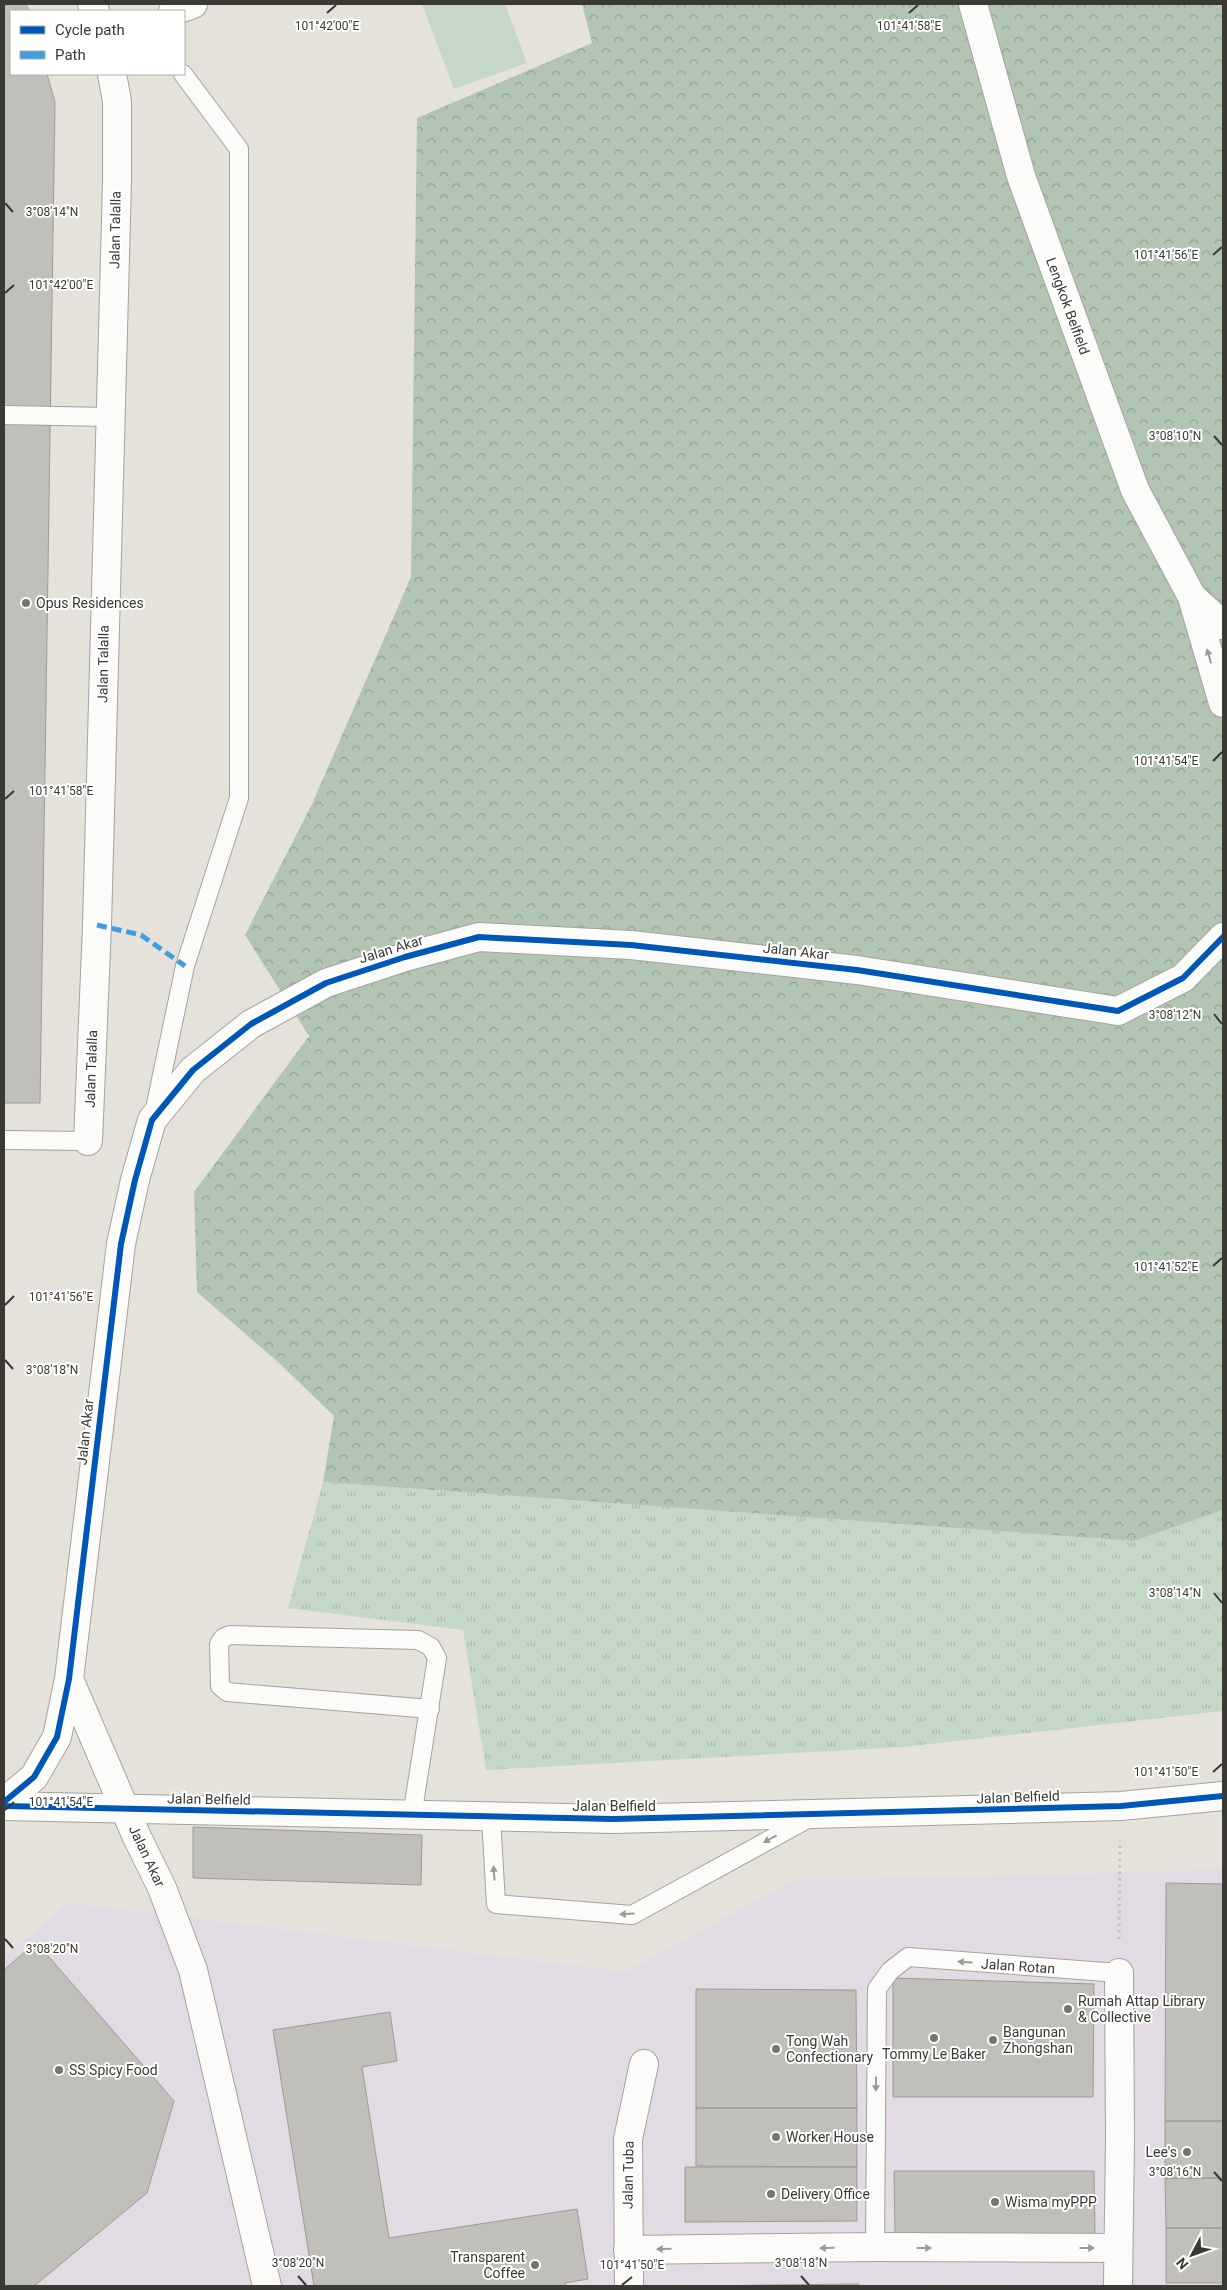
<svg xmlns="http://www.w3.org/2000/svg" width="1227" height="2290" font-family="Roboto,sans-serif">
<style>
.commercial{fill:#e2dbe3}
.grass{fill:url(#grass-tufts)}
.forest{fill:url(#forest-crowns)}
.pitch{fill:#c4d8c5}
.building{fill:#c1bfb9;stroke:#9c9b95}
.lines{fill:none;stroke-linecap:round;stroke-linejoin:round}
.lane-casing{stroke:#a5a39d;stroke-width:20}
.street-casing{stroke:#a5a39d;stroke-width:30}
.path{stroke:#c3c3c0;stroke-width:3;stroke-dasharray:2.5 4;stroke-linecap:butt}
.lane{stroke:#fbfbf9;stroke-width:18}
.street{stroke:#fbfbf9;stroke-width:28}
.quiet{stroke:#3e9ee2;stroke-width:5;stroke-dasharray:10 5;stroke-linecap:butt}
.cycleway-casing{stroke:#fff;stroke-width:9}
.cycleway{stroke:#0057b8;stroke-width:6}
.oneway{fill:#9a9a96}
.ticks{fill:none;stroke:#3a3933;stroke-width:2}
.poi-dot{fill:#76746d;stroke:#fff;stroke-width:2}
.labels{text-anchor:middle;stroke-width:4;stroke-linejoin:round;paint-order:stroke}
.street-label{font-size:14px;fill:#3a3933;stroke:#fff}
.poi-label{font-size:14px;fill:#3a3933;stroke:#fff;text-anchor:start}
.ticks-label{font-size:12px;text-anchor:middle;fill:#3a3933;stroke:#fff;stroke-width:4;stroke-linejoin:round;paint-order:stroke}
</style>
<defs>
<pattern id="grass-tufts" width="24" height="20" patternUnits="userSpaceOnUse" patternTransform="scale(1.25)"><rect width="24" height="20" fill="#c4d8c5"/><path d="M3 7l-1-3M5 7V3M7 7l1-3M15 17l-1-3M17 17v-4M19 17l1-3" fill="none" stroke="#a9baaa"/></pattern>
<pattern id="forest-crowns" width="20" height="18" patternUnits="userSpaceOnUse" patternTransform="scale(1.25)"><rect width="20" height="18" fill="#b1c5b2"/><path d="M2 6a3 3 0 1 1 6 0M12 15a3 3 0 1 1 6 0" fill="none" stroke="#91a191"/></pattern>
</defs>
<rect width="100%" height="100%" fill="#e4e2da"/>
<path class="commercial" d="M1223 1870V2286H4V1957L68 1903 626 1972 792 1881Z"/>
<path class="grass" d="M323 1482 1134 1541 1223 1510V1711L903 1747 486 1770 463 1630 288 1608Z"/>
<path class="forest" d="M582 4H1223V1510L1134 1541 323 1482 334 1416 278 1362 197 1292 194 1192 309 1036 245 935 312 804 411 577 417 118 592 43Z"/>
<path class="pitch" d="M422 4H505L527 63 454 89Z"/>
<path class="building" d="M4 4H26L29 11H11V74H47L55 102 40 1103H4Z
M193 1827 422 1835 421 1885 193 1878Z
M1166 1883 1223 1884V2121H1165Z
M36 1942 174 2101 147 2193 34 2286H4V1970Z
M893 1978 1094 1984 1093 2097H893Z
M696 1989 856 1990 857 2108H696Z
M390 2012 397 2061 362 2067 389 2238 577 2209 588 2279 565 2283V2286H314L273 2030Z
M696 2108H857V2167L696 2166Z
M1165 2121H1223V2178H1165Z
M685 2167H857V2221L685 2222Z
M894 2171H1094L1095 2234 895 2233Z
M1165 2178H1223V2228H1166Z
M1166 2228H1223V2283H1166Z
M859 2284V2286H767V2285Z
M767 2285V2286H709Z"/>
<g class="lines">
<g class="lane-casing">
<path id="lane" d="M4 415 110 417
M154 1113 185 966 239 798V149L183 74
M4 1140 88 1141
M412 1816 437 1658 431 1647 418 1640 230 1635 223 1638 219 1644 220 1686 227 1692 430 1709
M491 1817 496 1904 632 1915 811 1817
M875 2247 877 1989 890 1971 908 1957 1119 1973"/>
</g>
<g class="street-casing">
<path id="street" d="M92 4 95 11
M973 4 1021 176 1135 490 1192 597 1223 703
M173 11 193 4
M1192 597 1223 625
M88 1141 97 925 117 182V101L112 74
M69 1679 136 1835 162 1888 193 1970 267 2286
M4 1802 34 1777 57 1737 69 1679 121 1244 135 1180 152 1120 193 1070 251 1024 326 983 405 957 479 937 631 945 857 970 1118 1011 1183 978 1223 937
M4 1806 613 1819 1121 1806 1223 1796
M628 2250 875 2247 1118 2248
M629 2286 628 2139 644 2064
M1118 2286 1120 2139 1119 1973"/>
</g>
<path class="path" d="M1119 1939 1120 1841"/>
<use href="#lane" class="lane"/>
<use href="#street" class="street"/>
<path class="quiet" d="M97 925 141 935 185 966"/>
<g class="cycleway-casing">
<path id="cycleway" d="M4 1802 34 1777 57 1737 69 1679 121 1244 135 1180 152 1120 193 1070 251 1024 326 983 405 957 479 937 631 945 857 970 1118 1011 1183 978 1223 937
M4 1806 613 1819 1121 1806 1223 1796"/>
</g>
<use href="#cycleway" class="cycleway"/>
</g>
<defs><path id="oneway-solid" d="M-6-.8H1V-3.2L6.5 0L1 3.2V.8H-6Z" transform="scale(1.25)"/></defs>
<g class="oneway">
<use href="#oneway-solid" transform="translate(1209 656) rotate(-106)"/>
<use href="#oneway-solid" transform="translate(770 1839) rotate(151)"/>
<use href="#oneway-solid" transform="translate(494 1873) rotate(-94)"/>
<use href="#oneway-solid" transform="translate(627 1914) rotate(177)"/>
<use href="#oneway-solid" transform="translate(965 1962) rotate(-176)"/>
<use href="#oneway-solid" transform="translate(876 2084) rotate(91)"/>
<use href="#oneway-solid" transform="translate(827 2248) rotate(179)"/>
<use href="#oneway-solid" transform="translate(924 2248)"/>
<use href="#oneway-solid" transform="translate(1087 2248)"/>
<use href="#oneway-solid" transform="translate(664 2249) rotate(179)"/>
</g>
<path class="ticks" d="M327 13 336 5M909 13 918 5M5 203 13 212M1213 255 1222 247M5 293 14 285M1214 436 1222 445M1213 761 1222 752M5 799 14 791M1214 1014 1222 1024M1213 1266 1222 1258M5 1305 14 1296M5 1360 13 1369M1214 1593 1222 1603M1213 1772 1222 1764M5 1810 14 1802M5 1939 13 1948M1214 2172 1222 2181M298 2276 306 2285M801 2276 809 2285M622 2285 632 2277"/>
<g class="poi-dot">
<circle cx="26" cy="603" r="5"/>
<circle cx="1068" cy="2009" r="5"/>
<circle cx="934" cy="2038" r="5"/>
<circle cx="993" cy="2040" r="5"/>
<circle cx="776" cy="2049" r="5"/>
<circle cx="59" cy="2070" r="5"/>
<circle cx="776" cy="2137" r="5"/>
<circle cx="1187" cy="2152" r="5"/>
<circle cx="771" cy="2194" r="5"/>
<circle cx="995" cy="2202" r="5"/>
<circle cx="535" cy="2265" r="5"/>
</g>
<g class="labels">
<g class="street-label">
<text transform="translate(115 230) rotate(-89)" y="5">Jalan Talalla</text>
<text transform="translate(1068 306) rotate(70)" y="5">Lengkok Belfield</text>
<text transform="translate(103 664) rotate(-89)" y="5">Jalan Talalla</text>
<text transform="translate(391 949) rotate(-17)" y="5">Jalan Akar</text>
<text transform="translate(796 951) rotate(6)" y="5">Jalan Akar</text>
<text transform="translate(91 1069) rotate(-88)" y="5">Jalan Talalla</text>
<text transform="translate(85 1432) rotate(-84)" y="5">Jalan Akar</text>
<text transform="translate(1018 1797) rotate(-2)" y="5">Jalan Belfield</text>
<text transform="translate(209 1799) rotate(1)" y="5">Jalan Belfield</text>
<text x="614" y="1811">Jalan Belfield</text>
<text transform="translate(147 1856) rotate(65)" y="5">Jalan Akar</text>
<text transform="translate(1018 1966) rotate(4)" y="5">Jalan Rotan</text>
<text transform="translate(628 2175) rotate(-89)" y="5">Jalan Tuba</text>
</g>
<g class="poi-label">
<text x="36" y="608">Opus Residences</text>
<text x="1078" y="2006">Rumah Attap Library<tspan x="1078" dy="16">&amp; Collective</tspan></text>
<text x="1003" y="2037">Bangunan<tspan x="1003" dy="16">Zhongshan</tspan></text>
<text x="786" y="2046">Tong Wah<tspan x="786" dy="16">Confectionary</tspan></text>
<text x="934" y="2059" text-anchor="middle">Tommy Le Baker</text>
<text x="69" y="2075">SS Spicy Food</text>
<text x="786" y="2142">Worker House</text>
<text x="1177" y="2157" text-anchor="end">Lee's</text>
<text x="781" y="2199">Delivery Office</text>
<text x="1005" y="2207">Wisma myPPP</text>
<text x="525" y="2262" text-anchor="end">Transparent<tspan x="525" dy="16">Coffee</tspan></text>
</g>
</g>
<g class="ticks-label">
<text x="327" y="30">101°42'00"E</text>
<text x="909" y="30">101°41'58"E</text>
<text x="52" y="216">3°08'14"N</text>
<text x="1166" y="259">101°41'56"E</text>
<text x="61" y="289">101°42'00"E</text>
<text x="1175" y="440">3°08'10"N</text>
<text x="1166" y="765">101°41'54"E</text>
<text x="61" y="795">101°41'58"E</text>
<text x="1175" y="1019">3°08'12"N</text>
<text x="1166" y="1271">101°41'52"E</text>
<text x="61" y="1301">101°41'56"E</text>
<text x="52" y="1374">3°08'18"N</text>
<text x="1175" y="1597">3°08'14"N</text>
<text x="1166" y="1776">101°41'50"E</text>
<text x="61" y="1806">101°41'54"E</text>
<text x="52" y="1953">3°08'20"N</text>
<text x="1175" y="2176">3°08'16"N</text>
<text x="298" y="2267">3°08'20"N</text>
<text x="801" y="2267">3°08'18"N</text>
<text x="632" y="2269">101°41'50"E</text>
</g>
<rect width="1227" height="2290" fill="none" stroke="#3a3933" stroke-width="10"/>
<rect x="10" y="10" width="175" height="65" fill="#ffffff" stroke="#b0b0ad"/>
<rect x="20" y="26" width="25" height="8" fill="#0057b8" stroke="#b0b0ad"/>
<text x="55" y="35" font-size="15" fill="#3a3933">Cycle path</text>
<rect x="20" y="51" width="25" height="8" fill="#3e9ee2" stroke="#b0b0ad"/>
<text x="55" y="60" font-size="15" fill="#3a3933">Path</text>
<g transform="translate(1192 2255) rotate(229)" stroke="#ffffff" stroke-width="4" paint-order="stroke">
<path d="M0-4L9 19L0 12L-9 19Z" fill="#3a3933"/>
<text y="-8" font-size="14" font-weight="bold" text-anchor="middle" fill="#3a3933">N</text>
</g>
</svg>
